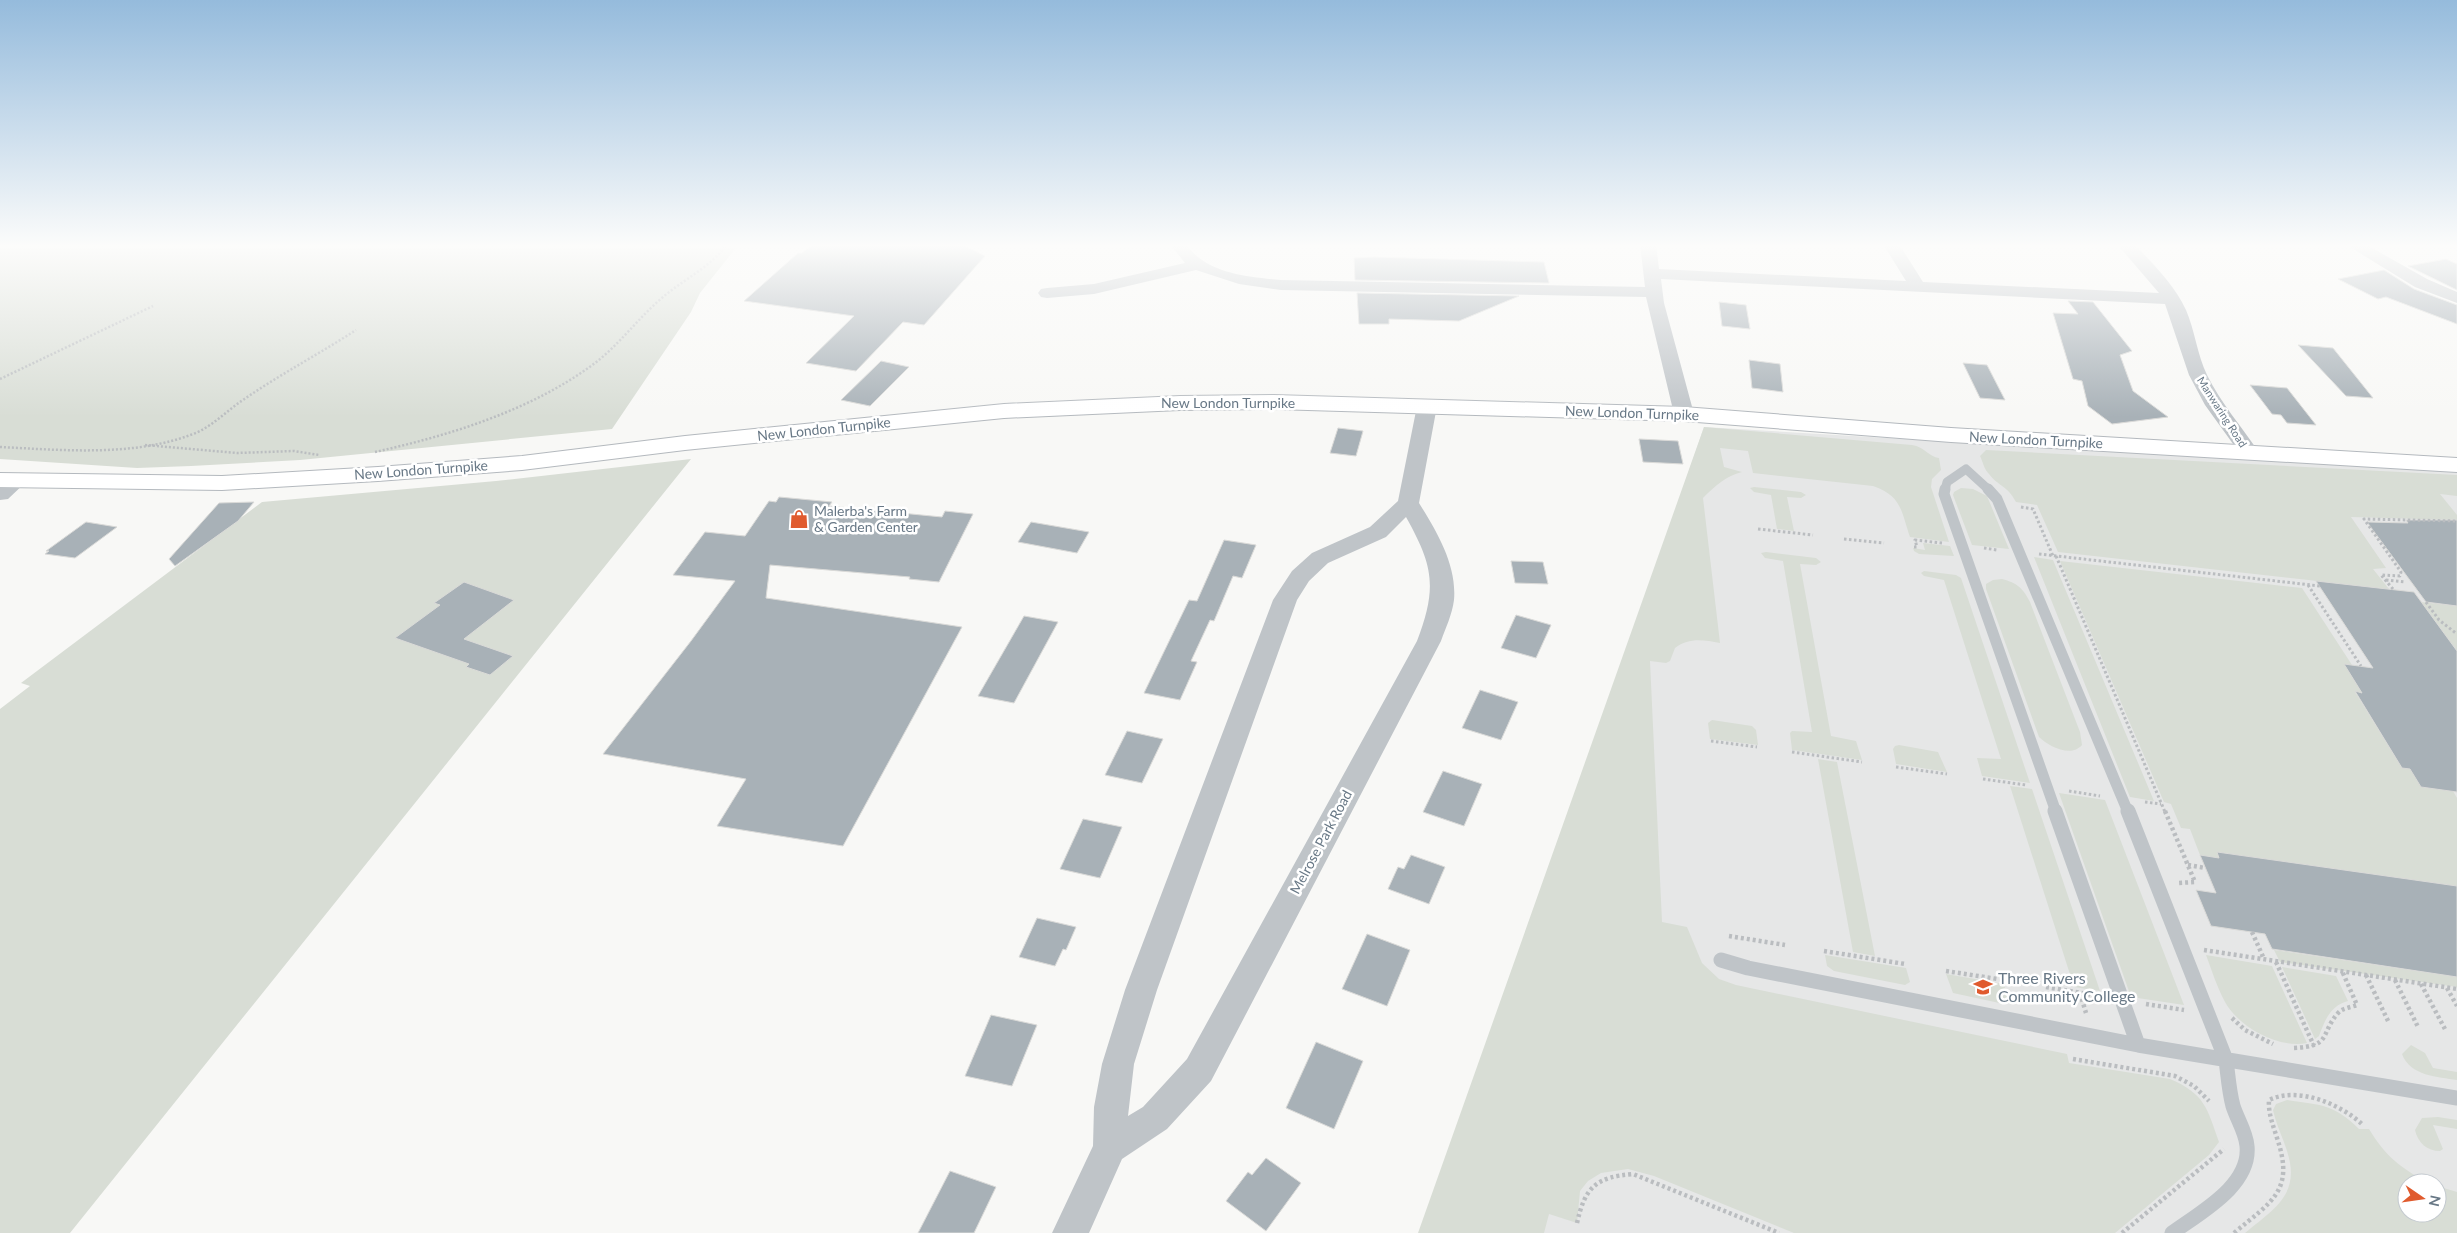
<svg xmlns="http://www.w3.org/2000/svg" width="2457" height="1233" font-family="Lato,sans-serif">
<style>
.built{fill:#e6e7e7;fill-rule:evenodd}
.green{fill:#d8ddd5}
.building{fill:#a8b1b7;stroke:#dadad8}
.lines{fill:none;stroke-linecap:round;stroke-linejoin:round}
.secondary-casing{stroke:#b4b9be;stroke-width:2}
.path-far2{stroke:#babdc0;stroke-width:2.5;stroke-dasharray:2 2;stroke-linecap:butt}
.path-far1{stroke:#babdc0;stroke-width:3;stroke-dasharray:2.5 2.5;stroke-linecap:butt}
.path{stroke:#babdc0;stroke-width:4.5;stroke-dasharray:3 3;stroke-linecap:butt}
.lane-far2{stroke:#bfc4c8;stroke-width:9}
.lane-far1{stroke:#bfc4c8;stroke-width:11}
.lane{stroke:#bfc4c8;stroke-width:15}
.street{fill:#bfc4c8;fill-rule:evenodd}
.secondary{fill:#fff;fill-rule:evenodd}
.labels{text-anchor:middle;stroke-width:5;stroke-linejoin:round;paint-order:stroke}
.far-street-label{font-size:11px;fill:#687886;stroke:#fff}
.street-label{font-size:14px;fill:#687886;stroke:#fff}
.poi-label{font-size:14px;fill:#687886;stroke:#fff;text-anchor:start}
.near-poi-label{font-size:16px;fill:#687886;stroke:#fff;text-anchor:start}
</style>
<rect width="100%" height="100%" fill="#f8f8f6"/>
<path class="built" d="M1704 427 2457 472V1233H1421L1579 791ZM2407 1183H2437V1213H2407Z"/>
<path class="green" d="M0 244H739L700 293 691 312 612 429 300 460 191 466 137 468 0 459Z
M1704 427 1912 445C1925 447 1929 457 1939 458L1941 470 1932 479 1931 487 1949 542 1910 537C1901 511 1902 496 1873 486L1753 473 1748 451 1720 448 1724 467 1742 472C1726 476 1715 486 1703 498L1720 643C1704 640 1689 637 1675 648L1670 661 1666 663 1650 661 1662 922 1687 927 1702 963 1719 979 1736 985 2067 1054 2069 1063 2170 1079C2205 1094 2207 1108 2219 1142L2209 1155 2115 1233H1794L1654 1176 1628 1169 1601 1173 1588 1181 1580 1191 1577 1223 1549 1214 1544 1233H1418Z
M1986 450 2457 475V496L2440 494 2457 515V520L2351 517 2386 568 2373 569 2389 589 2058 552 2037 505 2016 502C2008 486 1998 486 1989 474 1984 469 1983 462 1980 456Z
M691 459 70 1233H0V709L30 686 21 683 262 502 496 481Z
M1754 487 1801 492 1806 495 1801 498 1787 497 1794 531 1777 529 1771 495 1754 492 1750 488Z
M1961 488 1973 489 1987 496 2009 549 1972 545 1953 495 1954 492Z
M1923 543 1950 546 1954 556 1919 554 1914 551 1913 548 1925 550Z
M1766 552 1816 558 1821 562 1816 565 1800 564 1831 736 1856 741 1862 760 1792 750 1790 733 1792 731 1812 732 1783 561 1765 558 1761 553Z
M2034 557 2053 560 2154 801 2130 797Z
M2060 561 2302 588 2352 665 2344 664 2362 693 2355 692 2402 768 2410 769 2453 791 2457 798V886L2217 852 2219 858 2200 855 2190 829 2181 828 2171 804 2164 802Z
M1924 571 1956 575 1961 578 2030 783 1982 776 1977 758 2001 759 1944 580 1924 576 1921 573Z
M2002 579C2017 583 2023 588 2030 602L2080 732 2082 745C2071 758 2048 746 2039 737L1986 589V584L1993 580Z
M2421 602 2457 606V651Z
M1712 720 1752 726 1756 730 1758 745 1710 739 1708 723Z
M1899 745 1938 752 1947 772 1896 764 1893 749 1895 746Z
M1818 759 1837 762 1875 956 1853 952Z
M2010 786 2032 789 2100 991 2074 987Z
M2059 793 2105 800 2184 1005 2131 997Z
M2274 950 2457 977V987L2280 962Z
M1825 955 1906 968 1910 982 1905 985 1834 971 1827 966Z
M2206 955 2272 966 2307 1043C2278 1049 2239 1027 2225 1002 2217 987 2212 971 2206 955Z
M2282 967 2336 976 2348 1001C2330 1006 2325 1020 2319 1036L2315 1039Z
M1946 974 2004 984 2009 1001 2004 1004 1953 993Z
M2411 1045 2425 1053 2433 1068 2457 1072V1080C2438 1077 2410 1076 2402 1054Z
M2287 1100C2321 1105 2334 1104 2359 1129H2369C2386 1157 2400 1167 2428 1183H2407V1213H2437V1186L2457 1192V1233H2245C2275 1208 2301 1194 2287 1151 2283 1138 2276 1124 2273 1110L2276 1104Z
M2438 1117 2457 1120V1129L2433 1125 2443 1149 2440 1151C2427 1151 2418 1143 2415 1130L2422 1118Z"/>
<path class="building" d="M813 244H962L985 256 924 325 903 322 856 371 806 363 854 316 744 301 798 253H802Z
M1374 257 1544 262 1549 283 1355 280 1354 258Z
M2446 259 2457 264V290L2408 266Z
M2384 270 2414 289 2457 305V324L2386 297 2378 299 2338 279Z
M1357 293 1519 296 1459 321 1389 319V324H1359Z
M2068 301 2093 302 2132 351 2120 355 2133 391 2168 417 2112 424 2088 406 2082 381 2073 379 2053 313 2078 314Z
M1719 302 1746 305 1750 329 1722 326Z
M2298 345 2333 348 2373 398 2346 396Z
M1749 360 1780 364 1783 392 1752 388Z
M881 361 909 367 870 406 841 400Z
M1963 363 1987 365 2005 400 1980 398Z
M2250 385 2287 388 2316 425 2287 423 2281 415 2272 414Z
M1338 428 1363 431 1356 456 1330 453Z
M1639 439 1678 441 1683 464 1643 462Z
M779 497 832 502 829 506 942 517 945 511 973 514 939 582 909 579 910 577 770 565 766 598 962 627 843 846 717 826 746 779 603 754 691 641 735 581 673 575 705 532 745 536 769 501 776 502Z
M254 502 238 521 175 566 169 559 219 503Z
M2406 520H2457V606L2426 602 2367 522 2408 523Z
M86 522 117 527 75 558 45 554 49 551H46Z
M1031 522 1089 532 1077 553 1018 542Z
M1224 540 1256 545 1242 578 1233 576 1214 621 1210 620 1191 661 1197 662 1180 700 1144 693 1189 600 1197 601Z
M1511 561 1543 562 1548 584 1515 583Z
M2316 581 2414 592 2457 651V792L2421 787 2410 769 2402 768 2355 691 2362 693 2344 664 2373 668Z
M464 582 514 600 464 639 513 656 490 675 466 667 469 664 395 638 440 605 434 603Z
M1516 615 1551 625 1536 658 1501 648Z
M1024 616 1058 622 1014 703 978 696Z
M1480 690 1518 702 1501 740 1462 728Z
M1127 731 1163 739 1142 783 1105 775Z
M1443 771 1482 784 1464 826 1423 812Z
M1083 819 1122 827 1100 878 1060 869Z
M2217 852 2457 886V977L2272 949 2265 934 2211 926 2196 890 2216 893 2200 855 2219 858Z
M1411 855 1445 867 1429 904 1388 889 1398 867 1404 869Z
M1037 918 1076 927 1066 950 1063 949 1055 966 1019 957Z
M1367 934 1410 950 1387 1006 1342 989Z
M991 1015 1037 1025 1012 1086 965 1076Z
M1316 1042 1363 1061 1334 1129 1286 1108Z
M1266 1158 1301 1183 1266 1231 1226 1201 1248 1172 1252 1175Z
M950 1171 996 1187 974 1233H918Z"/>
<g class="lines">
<g class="secondary-casing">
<path id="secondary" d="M1274 395 1684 407 1951 428 2457 458V472L1951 442 1684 421 1274 409 1180 410 1004 418 685 450 522 470 378 481 222 490 0 487V473L222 476 378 467 522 456 685 436 1004 404 1180 396Z"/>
</g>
<path class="path-far2" d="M0 379 153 306
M145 445 237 453 294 451 319 455
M0 447C62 450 134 457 193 434 212 427 226 411 243 400 279 375 319 354 356 330
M375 452C451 435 532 410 595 363 620 344 639 317 663 297 684 279 711 267 727 244"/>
<path class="path-far1" d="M2021 507 2033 509 2053 556
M1758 529 1813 535
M1844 539 1884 543
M1914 547H1917L1915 540 1942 543
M1984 548 1997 550
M2039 554 2320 586
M2056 556 2165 812
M2386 580 2405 582
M2308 585 2361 666
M2393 589 2381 575 2400 576 2401 572 2364 519 2457 521
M2426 602 2439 620 2457 634
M1711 741 1757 747
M1792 752 1862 762
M1896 767 1947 774
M1983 779 2026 785
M2069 791 2100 796
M2145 802 2161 804"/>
<path class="path" d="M2165 811 2195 882 2178 883
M2188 865 2205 868
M2252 932 2264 959
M1729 936 1785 945
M2204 950 2457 989
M1824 951 1905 964
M2276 962 2314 1046
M1946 971 2004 980
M2366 975 2389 1023
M2395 980 2418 1027
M2421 984 2446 1031
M2046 987 2099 996
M2447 988 2457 1006
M2080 993 2086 1013
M2146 1004 2184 1010
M2232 1018 2245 1030 2273 1044
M2294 1048C2333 1046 2319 1034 2339 1012 2343 1008 2352 1007 2357 1005L2342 971
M2073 1059 2175 1076 2194 1086 2209 1101
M1577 1223C1585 1187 1596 1177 1633 1174L1779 1233
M2122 1233 2224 1149
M2234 1233C2272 1201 2295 1191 2277 1138 2273 1125 2268 1113 2269 1100 2298 1086 2340 1104 2362 1124"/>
<path class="lane-far2" d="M1945 490 1947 482 1966 469 1989 490"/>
<path class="lane-far1" d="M1945 489 1944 494 2056 812
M1988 489 1997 499 2128 812"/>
<path class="lane" d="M2055 811 2138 1045
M2128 811 2226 1060C2228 1075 2229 1091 2233 1106 2237 1119 2246 1132 2247 1146 2251 1186 2199 1213 2172 1233
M1721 960 1748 968 2138 1045 2457 1098"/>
<path class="street" d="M1170 244H1186C1206 274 1249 277 1281 280L1645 287 1640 244H1656L1659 269 1906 281 1883 244H1899L1923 282 2159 293 2117 244H2134C2153 264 2174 284 2186 310 2195 331 2197 354 2207 375 2221 403 2241 426 2258 451L2255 455 2248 457 2241 455 2205 405 2189 375 2165 304 1661 279 1664 303 1694 414 1691 418 1684 420 1677 418 1674 414 1646 297 1281 290 1239 284 1196 270 1094 294 1047 298 1041 297 1038 293 1041 289 1047 288 1094 284 1185 263Z
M2345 244H2365L2427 279 2457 292V303L2415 287Z
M1427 400 1434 402 1437 406 1419 503C1437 532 1457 565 1454 600 1452 615 1446 627 1441 641L1211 1081 1167 1129 1122 1159 1089 1233H1052L1093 1146 1094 1107 1102 1064 1125 990 1273 600 1292 571 1312 553 1370 527 1398 501 1417 406 1420 402ZM1406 517C1434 567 1437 588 1417 641L1187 1059 1143 1107 1128 1116 1134 1064 1157 990 1297 600 1309 581 1328 563 1386 537Z
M17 475 24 477 27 481 8 499 0 500V484L10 477Z"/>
<use href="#secondary" class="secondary"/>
</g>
<linearGradient id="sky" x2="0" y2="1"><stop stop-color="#95bbdc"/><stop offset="0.59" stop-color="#fcfcfb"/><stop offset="1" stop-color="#fcfcfb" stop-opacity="0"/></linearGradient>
<rect width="2457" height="417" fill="url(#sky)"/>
<defs>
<g id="shop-bare" transform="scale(1.5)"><path d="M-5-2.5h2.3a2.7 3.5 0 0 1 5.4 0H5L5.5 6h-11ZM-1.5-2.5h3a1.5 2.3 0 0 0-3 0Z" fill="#e05b2e" stroke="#fff" stroke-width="2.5" paint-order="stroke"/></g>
<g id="university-bare" transform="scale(1.5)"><path d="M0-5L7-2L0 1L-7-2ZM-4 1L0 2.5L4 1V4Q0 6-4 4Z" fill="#e05b2e" stroke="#fff" stroke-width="2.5" paint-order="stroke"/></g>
</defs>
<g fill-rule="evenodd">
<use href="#shop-bare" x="799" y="519"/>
<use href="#university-bare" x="1983" y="987"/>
</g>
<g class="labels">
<g class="far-street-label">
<text transform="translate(2222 412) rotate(57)" y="4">Manwaring Road</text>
</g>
<g class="street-label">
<text x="1228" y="408">New London Turnpike</text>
<text transform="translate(1632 413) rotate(2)" y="5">New London Turnpike</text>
<text transform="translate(824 429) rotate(-6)" y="5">New London Turnpike</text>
<text transform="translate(2036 440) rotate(3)" y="5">New London Turnpike</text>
<text transform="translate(421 470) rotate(-4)" y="5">New London Turnpike</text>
<text transform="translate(1321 842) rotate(-62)" y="5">Melrose Park Road</text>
</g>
<g class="poi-label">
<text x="814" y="516">Malerba's Farm<tspan x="814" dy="16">&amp; Garden Center</tspan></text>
</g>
<g class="near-poi-label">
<text x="1998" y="984">Three Rivers<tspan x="1998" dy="18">Community College</tspan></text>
</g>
</g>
<g transform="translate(2422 1198) rotate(103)"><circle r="24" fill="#ffffff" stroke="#c3c9cf"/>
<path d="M0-4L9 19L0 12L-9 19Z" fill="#e05b2e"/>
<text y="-8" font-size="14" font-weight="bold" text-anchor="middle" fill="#687886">N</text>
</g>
</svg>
